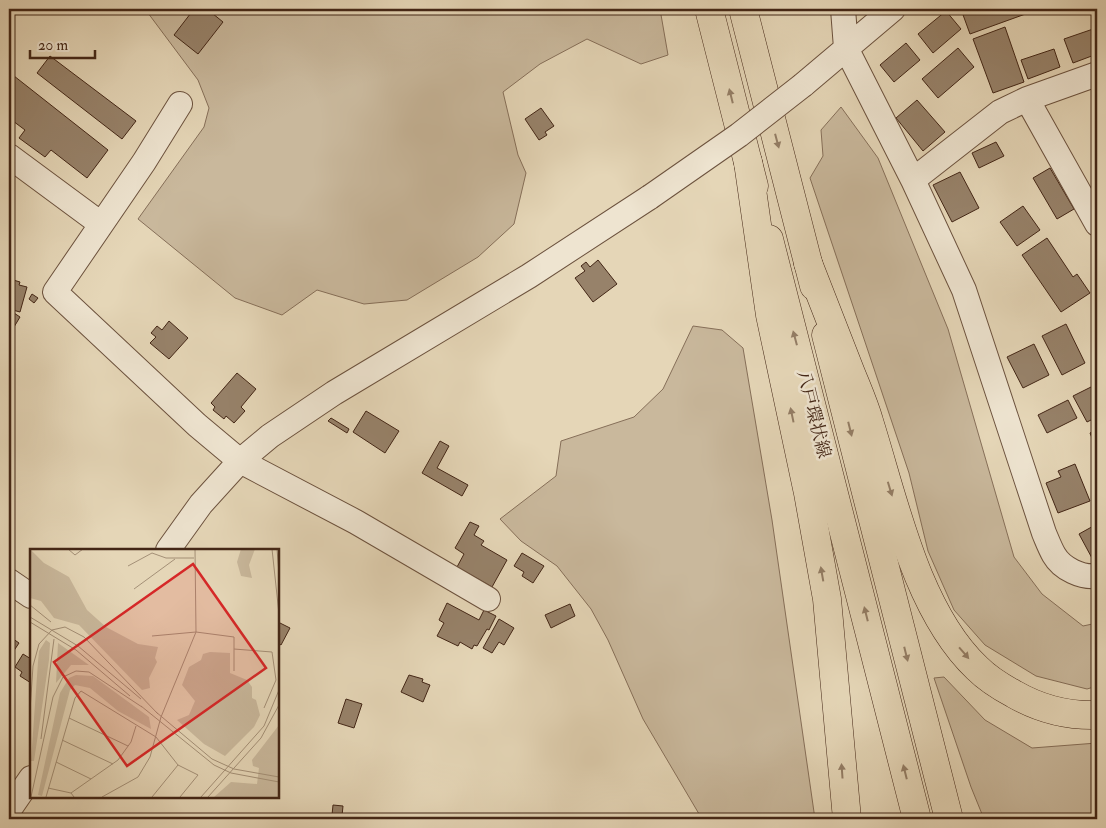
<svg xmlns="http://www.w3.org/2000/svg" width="1106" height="828" font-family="'IM FELL Double Pica','Noto Serif JP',serif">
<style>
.green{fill:#c9b89c;stroke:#866f59}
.building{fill:#97826a;stroke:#432616}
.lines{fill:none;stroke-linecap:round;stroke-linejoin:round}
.minor-casing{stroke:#6c523e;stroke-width:26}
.major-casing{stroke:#432616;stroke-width:29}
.highway-casing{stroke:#432616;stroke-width:29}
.path{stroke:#432616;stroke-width:3;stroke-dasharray:4 2.5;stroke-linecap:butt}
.minor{stroke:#eee4d0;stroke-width:24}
.major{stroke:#e5d6b7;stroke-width:28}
.highway{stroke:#e5d6b7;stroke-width:28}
.minor-bridge-casing{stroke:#6c523e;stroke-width:26;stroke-linecap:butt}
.minor-bridge{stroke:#eee4d0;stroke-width:24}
.oneway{fill:#947e66}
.labels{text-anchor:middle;stroke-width:5;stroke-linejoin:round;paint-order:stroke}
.street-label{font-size:18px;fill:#432616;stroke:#eee4d0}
.inset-road{fill:none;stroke:#a49077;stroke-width:1}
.view{fill:#d62828;fill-opacity:0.15;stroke:#d62828;stroke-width:2.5}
.inset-edge{fill:none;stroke:#432616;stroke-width:2.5}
</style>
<rect width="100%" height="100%" fill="#e5d6b7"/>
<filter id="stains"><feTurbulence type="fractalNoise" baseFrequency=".004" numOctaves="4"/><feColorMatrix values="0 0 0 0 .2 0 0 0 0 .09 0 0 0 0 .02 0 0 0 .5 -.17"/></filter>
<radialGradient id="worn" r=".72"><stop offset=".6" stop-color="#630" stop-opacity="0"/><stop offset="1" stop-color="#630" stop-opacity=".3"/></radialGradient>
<path class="green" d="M145 9H660L668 55 641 64 587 39 540 64 503 92 518 155 526 173 514 224 478 257 407 300 364 304 317 290 282 315 235 298 138 219 204 127 209 108 198 80Z
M841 107 878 158 948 329 1014 557 1042 594 1083 626 1097 623V686L1087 689 1036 676 985 645 954 610 928 551 909 473 810 178 823 156 821 130Z
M693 326 722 330 743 348 772 520 815 819H702L643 719 608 640 591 609 557 566 521 541 500 519 556 476 561 441 634 417 663 389Z
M944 677 985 720 1032 748 1097 743V819H984L971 787 934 678Z"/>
<path class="building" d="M194 9H207L223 22 198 54 174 35Z
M972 9H1030L1031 12 970 34 962 12Z
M946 11 961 29 933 53 918 34Z
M1005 27 1024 82 993 93 973 39Z
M1096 28 1097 33V54L1073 63 1064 39Z
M906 43 920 60 894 82 880 65Z
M958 48 974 67 938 98 922 79Z
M1054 49 1060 67 1028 79 1021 60Z
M50 56 136 121 122 139 37 73Z
M9 72 108 150 87 178 51 150 45 157 19 138 25 130 9 118Z
M917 100 945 132 923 151 896 118Z
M541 108 554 126 545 132 547 135 539 140 525 119Z
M996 142 1004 156 979 168 972 153Z
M1050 168 1074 209 1057 219 1033 178Z
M960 172 979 208 952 222 933 185Z
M1023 206 1040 230 1017 246 1000 222Z
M1047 238 1073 277 1077 274 1090 293 1061 312 1022 255Z
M598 260 617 284 593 302 575 278 585 271 581 266 586 262 590 267Z
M10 279 20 282 19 285 27 287 20 312 9 309Z
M32 294 38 298 34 303 29 299Z
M14 313 20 317 14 327 9 323V321Z
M169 321 188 338 169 359 150 343 156 337 151 333 157 326 162 330Z
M1066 324 1085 363 1062 375 1042 336Z
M1034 344 1049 375 1023 388 1007 357Z
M237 373 256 389 241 407 245 411 234 423 226 416 224 419 213 410 215 407 211 403Z
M1097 384V417L1087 422 1073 396Z
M1068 400 1077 418 1047 433 1038 415Z
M366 411 399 431 385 453 353 432Z
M331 418 349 429 347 433 328 421Z
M1097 429V447L1096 448 1090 433Z
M440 441 449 446 437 468 468 485 462 496 422 473Z
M1075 464 1090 501 1058 513 1046 483 1061 477 1058 471Z
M470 522 479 526 474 535 484 541 481 545 507 560 492 587 457 567 464 554 455 548Z
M1097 524V558L1093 560 1079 534Z
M522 553 544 566 533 583 522 576 524 572 514 566Z
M447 603 479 620 484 610 496 616 489 630 487 629 477 646 474 645 472 649 460 642 458 646 437 636 444 623 439 620Z
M570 604 575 616 551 628 545 615Z
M499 619 514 628 504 645 499 642 492 653 483 648Z
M278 622 290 628 281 645 278 643Z
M9 636 19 643 9 658Z
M23 654 31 659V683L20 676 22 672 15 667Z
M409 675 423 679 422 682 430 685 423 702 401 692Z
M346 699 362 704 354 728 338 723Z
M333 805 343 806 342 816 332 815Z
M350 815 376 819H350Z"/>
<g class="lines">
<g class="minor-casing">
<path id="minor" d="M843 9 846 48 913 180 964 290 1044 533C1047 540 1050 548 1054 555 1062 569 1082 578 1097 576
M803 85 893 9
M1027 99 1097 224
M180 104 144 162 55 292 197 425 240 461 356 522 488 599
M9 156 101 224
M913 180 1000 112 1027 99 1097 74
M168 550 201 504 240 461 270 436 334 393 529 276 650 197
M9 581 31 596
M9 810 31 778"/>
</g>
<g class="major-casing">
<path id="major" d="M709 9 754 186
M743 9 814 286
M769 239 917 819
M826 335 949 819"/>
</g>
<g class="highway-casing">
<path id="highway" d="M748 162 770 315 808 493 827 599 847 819
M808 263C822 298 835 333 849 368 856 386 864 403 869 421 894 500 916 610 977 668 988 679 1001 687 1014 694 1040 709 1068 716 1097 715"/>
</g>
<path class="path" d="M443 819V817"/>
<use href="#minor" class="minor"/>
<use href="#major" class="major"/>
<use href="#highway" class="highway"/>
<g class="minor-bridge-casing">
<path id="minor-bridge" d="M650 197 739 135 803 85"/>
</g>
<use href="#minor-bridge" class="minor-bridge"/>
</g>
<defs><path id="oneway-solid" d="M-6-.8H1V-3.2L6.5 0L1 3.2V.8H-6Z" transform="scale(1.25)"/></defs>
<g class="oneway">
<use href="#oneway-solid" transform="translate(731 96) rotate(-104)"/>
<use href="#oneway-solid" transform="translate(777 141) rotate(75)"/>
<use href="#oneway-solid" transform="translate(795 338) rotate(-105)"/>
<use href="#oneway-solid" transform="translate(792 415) rotate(-102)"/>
<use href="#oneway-solid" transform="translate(850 429) rotate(76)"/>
<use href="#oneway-solid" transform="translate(890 489) rotate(73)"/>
<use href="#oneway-solid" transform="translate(822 574) rotate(-100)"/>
<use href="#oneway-solid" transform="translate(866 614) rotate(-104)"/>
<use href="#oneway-solid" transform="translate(964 653) rotate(49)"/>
<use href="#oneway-solid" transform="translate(906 654) rotate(76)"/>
<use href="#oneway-solid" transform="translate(842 771) rotate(-94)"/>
<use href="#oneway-solid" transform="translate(905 772) rotate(-104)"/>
</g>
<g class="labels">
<g class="street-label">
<text transform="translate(814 414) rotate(76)" y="6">八戸環状線</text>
</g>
</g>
<g transform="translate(30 549)">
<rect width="249" height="249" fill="#e5d6b7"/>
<path d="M0 0 14 14 39 28 57 61 76 78 108 95 128 98 125 109 127 113 119 129 120 139 112 141 49 76 24 69 11 52 0 49ZM211 0H225L219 16 222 29 211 27 207 13ZM16 91 20 94 19 111 4 212H1L8 113 9 102ZM28 94 59 116H41L26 134ZM180 103 200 104V124L217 131 222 138V149L226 151 230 166 224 178 195 207 174 195 147 171 159 166 165 152 152 136 159 118 171 111 173 105ZM46 126 63 127 119 168 121 180 88 162 60 139 45 136 40 141 12 247 8 246 30 144 39 129ZM249 176V248H184L201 233 227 235 229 219 223 217 222 211Z" fill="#c9b89c"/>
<path class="inset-road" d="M38 0 45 6 53 0M242 0 249 65M247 0 249 25M98 17 122 4 136 9H164M104 40 145 10M0 56 21 73M0 68 48 97 111 150M0 73 46 101 100 147M122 87 166 83 204 88V122M204 100 242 103 246 131 234 159M111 157 184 216 201 224 249 233M0 162 3 117 9 95 22 81 35 78 54 88 128 165M126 163 182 210 204 220 249 228M39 169 98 197M11 190 24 90M32 191 83 215M26 213 61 230M18 239 41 244 44 248M41 244 88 211 101 193 106 177M1 248 23 148 33 128 46 122 59 123 112 158M16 248 45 149 51 142 126 188 148 216 168 226 150 248M72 248 108 228 120 208 131 168 166 83 165 0M122 248 148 216M171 248 234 177 249 141M178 248 231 189 249 156"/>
<path class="view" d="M163 15 236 119 97 217 24 113Z"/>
<rect width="249" height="249" class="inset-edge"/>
</g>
<rect width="1106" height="828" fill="none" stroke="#e5d6b7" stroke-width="30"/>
<rect x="10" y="10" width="1086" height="808" fill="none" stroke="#432616" stroke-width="2.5"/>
<rect x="15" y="15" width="1076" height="798" fill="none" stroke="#432616"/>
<path d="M30 50v8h65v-8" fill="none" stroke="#432616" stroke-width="2.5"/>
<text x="38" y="50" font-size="15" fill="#432616" stroke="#eee4d0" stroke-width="4" paint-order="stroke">20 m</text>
<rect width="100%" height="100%" filter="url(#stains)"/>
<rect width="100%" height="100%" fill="url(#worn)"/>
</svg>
